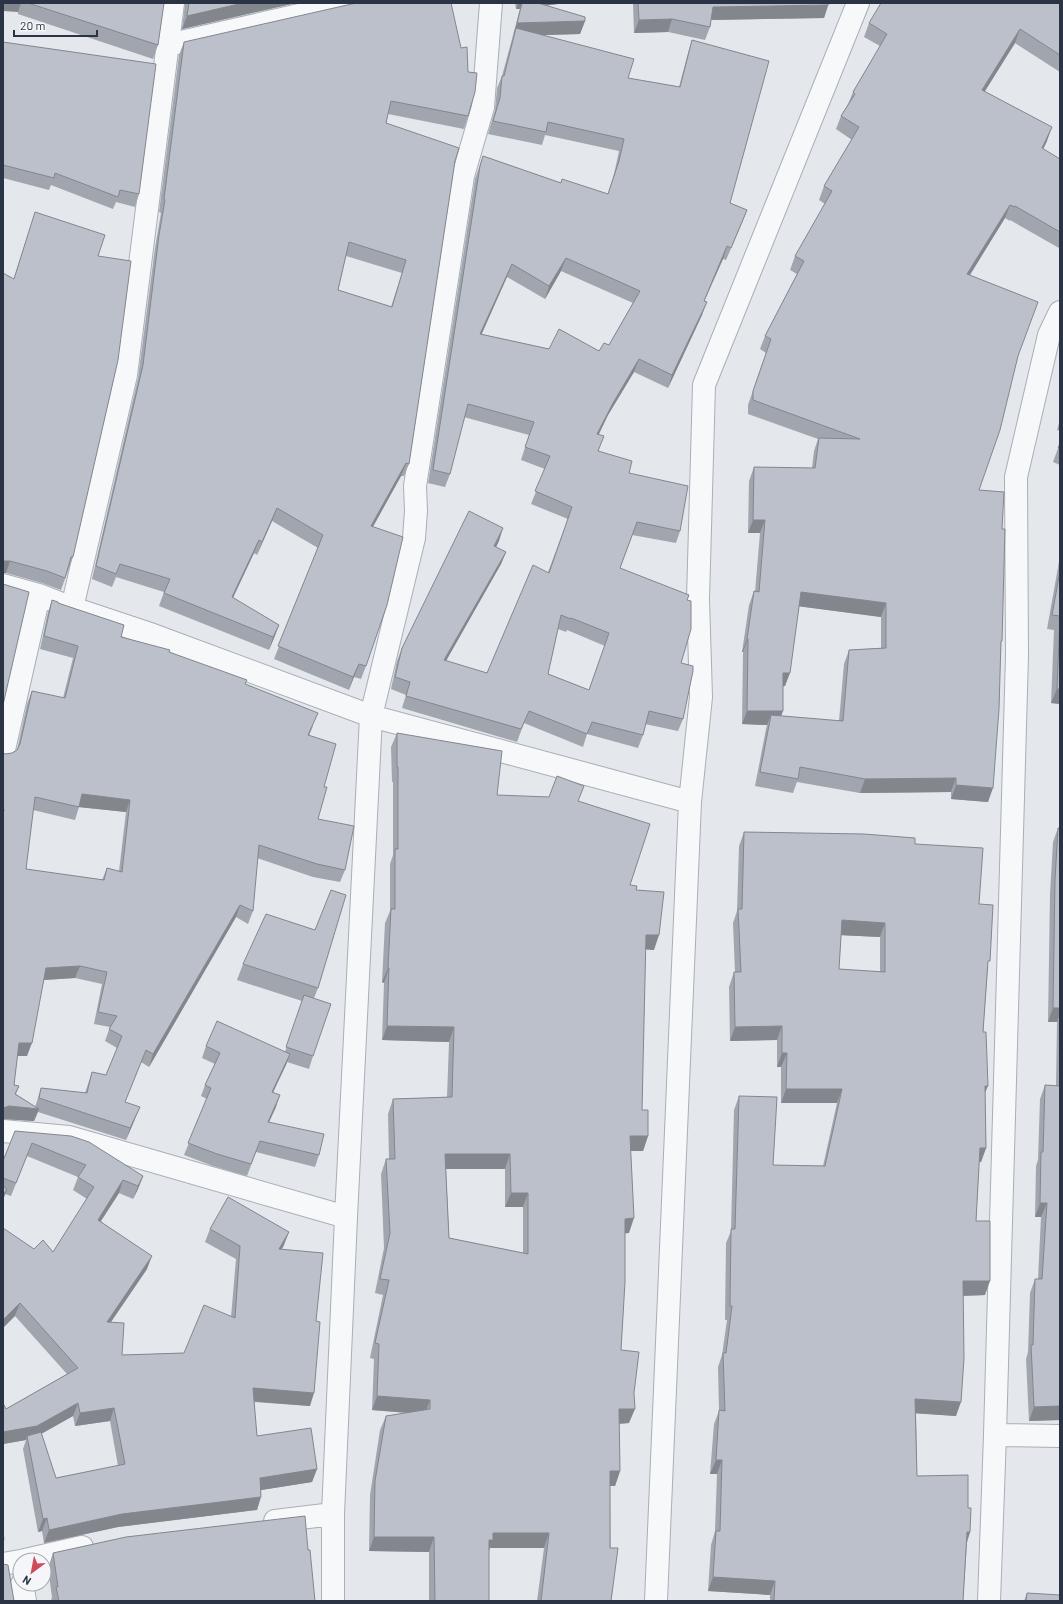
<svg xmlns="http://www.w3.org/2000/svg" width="1063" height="1604" font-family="Barlow,sans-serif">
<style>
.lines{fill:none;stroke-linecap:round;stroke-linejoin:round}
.minor-casing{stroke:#a9aeb7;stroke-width:24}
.minor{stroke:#f7f8fa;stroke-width:22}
.wall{fill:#a1a5ae;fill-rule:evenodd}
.shaded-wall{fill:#83868d}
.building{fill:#bbc0ca;stroke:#83868d;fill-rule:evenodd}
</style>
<rect width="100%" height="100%" fill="#e4e7ec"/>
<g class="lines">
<g class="minor-casing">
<path id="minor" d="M168 45 352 3
M3 585 39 595 72 608 153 635 371 716 690 802
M72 608 126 375 173 3
M3 754 39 595
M3 1131 69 1137 346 1217
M995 1435 1060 1436
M275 1521 333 1514
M25 1560 82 1547
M3 1564 20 1561
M22 1584 25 1601
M333 1601V1514L346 1217 371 716 414 538 416 511 415 486 463 176 483 107 491 3
M656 1601 690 802 701 697 698 599 704 385 858 3
M989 1601 995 1435 1017 655 1016 477 1049 335 1060 312"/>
</g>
<use href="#minor" class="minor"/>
</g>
<path class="wall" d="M3 3H164L158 45 153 59 18 14V12Z
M185 3H296L182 29Z
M515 3H558V4L546 5 585 21 580 34 543 35 628 78 679 87 688 53 692 40 730 203 747 210 726 260 723 259 704 301 702 315 668 388 634 372 608 415 599 434V451L629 473 680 531 676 543 632 535 620 568 687 600 681 663 683 719 678 731 645 724 643 735 638 748 587 734 583 747 524 723 517 742 402 708 406 695 391 689 397 661 402 648 499 541 496 547 506 552 501 564 446 661 487 673 548 572 568 519 531 504 545 469 521 460 529 435 464 417 450 474 445 487 428 483 475 179 483 156 561 183 608 194 614 174 619 151 545 135 542 145 488 134 495 110 497 88 502 76 520 9H516ZM561 271 633 303 609 345 599 351 549 349 481 334 507 277 545 299ZM558 629 566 632 567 630 605 646 589 690 548 674Z
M633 3H829L824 18 711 20 710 27 705 40 668 32 634 33Z
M1060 3V72L1015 43 984 92 1047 141 1043 149 1060 159V245L1059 248 1010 220V221L1005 218 969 275 1018 357 979 490 1002 529 1001 647 988 802 951 799V792L860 793 797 782 793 793 755 786 766 729 767 725 742 724 743 652H742L749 605 754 591 755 592 760 533H748L749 481 754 467 812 468 814 451 818 439 748 414V405L766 353 760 349 765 336 797 274 790 270 795 256 825 204 819 200 824 186 852 140 836 129 841 116 848 104 853 92 880 46 864 37 869 23ZM799 606 881 617V648L849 650 844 664 839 721 781 716 783 686H785Z
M3 42 139 194 135 207 116 202 113 209 51 185 49 190 3 178Z
M184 42 468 116 464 129 388 114 386 123 455 161 409 464 404 476H401L373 527 366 666 361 679 354 677 349 690 274 659 318 548 272 521 257 555 254 553 233 598 279 625 274 638 269 650 159 606 164 592 116 577 112 587 92 579 138 378 155 248 161 213 159 212 179 55ZM346 256 402 273 391 307 338 290Z
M35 212 98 256 73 557 61 590 42 583 6 573 14 278Z
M1060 420V431L1057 430Z
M1060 443V465L1053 462Z
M1060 556V704L1051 703 1054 630 1047 629Z
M52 600 58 603 121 637 169 652 246 685 313 726 309 736 324 787 318 819 345 870 340 882 313 877 257 858 253 911 248 924 236 917 149 1067 141 1062 125 1102 135 1119 126 1140 38 1112 34 1121 3 1119V753L5 754 12 753 17 750 27 704 32 691 63 698 73 658 40 649 48 612ZM79 807 126 812 119 871 107 868 102 880 26 869 33 810 75 820ZM75 978 102 984 94 1024 110 1027 105 1041 117 1048 106 1075 92 1072 85 1093 41 1088 37 1101 35 1107 16 1094 19 1086 14 1085 17 1056H27L44 980Z
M397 733 497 795 578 801 630 885 636 890 654 950 645 949 642 1110 648 1136 643 1151H630L629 1233H625L621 1350 629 1423 619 1424 620 1471 615 1486H610L611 1601H537L544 1548H490L489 1551V1601H429V1552L369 1551 370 1495 380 1430 386 1416 406 1413 372 1410 374 1359 370 1358 383 1295 375 1293 384 1248 381 1174 386 1159H389L388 1114 393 1099 447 1097 449 1042 382 1040 384 983 382 982 385 923 390 911V864L393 855V782H392L391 747ZM446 1169H505V1207H523V1253L449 1238Z
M1058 828H1060V1420L1029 1421 1026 1359 1028 1352 1030 1293 1035 1279H1038L1041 1217H1035L1036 1166 1038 1160 1040 1099 1045 1085 1056 1086 1057 1022H1048L1050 894 1053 842Z
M744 832 915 844 979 904 988 966 983 1032 986 1148 981 1162H979L976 1221 985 1295 963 1296 956 1416 916 1413 917 1476 968 1508 970 1532 967 1543 963 1601H770V1595L708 1591 711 1545 715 1531 717 1474H710L714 1424 719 1411 718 1367 722 1355 727 1320H725L726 1243 731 1231 734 1110 739 1096 773 1165 823 1166 837 1103H781V1067H777V1040L730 1041 729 987 734 972H735L733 923 737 911 739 846ZM841 935 880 937V972L839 969Z
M243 964 318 988 314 998 313 1056 309 1069 287 1062 273 1092 276 1107 269 1122 319 1155 315 1167 256 1152 247 1176 213 1166 184 1155 207 1099 201 1096 205 1085 215 1064 202 1058 206 1046 285 1052 302 1001 237 980Z
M15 1131 143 1176 138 1189 133 1199 119 1193 101 1221 147 1269 111 1322 122 1355 184 1353 231 1317 236 1259 205 1242 210 1229 284 1245 282 1249 316 1321 310 1406 254 1402 257 1436 317 1469 312 1482 261 1490 257 1510 118 1527 44 1543 42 1531 38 1532 23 1449 26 1440 3 1444V1403L6 1409 67 1374 15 1316 34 1249 53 1252 87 1199 73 1190 78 1177 27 1156 11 1196 5 1194 3 1200V1161ZM73 1416 75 1426 110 1421 118 1466 56 1478 41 1434Z
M308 1550 315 1601H51L52 1597 48 1568 53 1553Z
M1027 1593 1060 1601H1024Z"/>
<path class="shaded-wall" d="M3 3H21L18 12 3 11Z
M243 3H296L182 29 187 16Z
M518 3H522L520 9H516Z
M522 3H558V4L521 9Z
M828 5 824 18 709 20 713 7Z
M672 19 668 32 634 33 639 20Z
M585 21 580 34 514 36 516 28 513 36 517 23Z
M1020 29 1015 43 977 104 982 90Z
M1052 127 1047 141 1037 162 1042 148Z
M1010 205 1005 218 962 288 967 274Z
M747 210 742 223 726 260 731 248Z
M727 246 723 259 699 313 704 301Z
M566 258 561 271 545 299 549 286Z
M512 264 507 277 476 347 480 334Z
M707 302 702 315 668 388 672 375Z
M639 359 634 372 608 415 593 446 597 434 613 403Z
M406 463 401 476 366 539 371 526Z
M277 508 272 521 257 555 262 542Z
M753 520H765L760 533H748Z
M503 528 499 541 490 559 494 546Z
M259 540 254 553 227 610 232 597Z
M506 552 501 564 439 673 444 660Z
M3 561H10L6 573H3Z
M801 592 886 603 881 617 796 606Z
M279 625 274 638 269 650 273 637Z
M747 639H748L743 652H742Z
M359 664 349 690 353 677Z
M783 673H790L785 686 778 687Z
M1057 689H1060V704L1051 703Z
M747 711H783L778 725 771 715 767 725 742 724Z
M956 778 951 792 860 793 865 779Z
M956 785 993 788 988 802 951 799Z
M82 794 130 800 126 812 78 807Z
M240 905 236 917 149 1067 153 1054Z
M842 920 885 923 880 937 837 935Z
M646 935H659L654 950 640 949Z
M80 966 75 978 42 980 46 968Z
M388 968H389L384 983 382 982Z
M1053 1008H1060V1014L1057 1022H1048Z
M387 1026 454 1027 449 1042 382 1040Z
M782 1026 777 1040 730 1041 735 1027Z
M19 1043H32L27 1056H14Z
M782 1053H787L781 1067H777Z
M290 1054 286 1065 268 1103 272 1092Z
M985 1086H988L982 1100Z
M786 1089H842L837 1103H781Z
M280 1095 276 1107 264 1133 268 1122Z
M9 1106 39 1109 34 1121 3 1119V1108Z
M140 1107 135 1119 126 1140 130 1128Z
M630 1136H648L643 1151H624Z
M980 1148H986L981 1162H974Z
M445 1154H510L505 1169H440Z
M143 1176 138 1189 133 1199 138 1186Z
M123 1180 119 1193 93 1233 98 1220Z
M7 1189 3 1200V1195Z
M511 1193H528L523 1207H505Z
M1040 1203H1047L1041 1217H1035Z
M634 1218 629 1233 620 1234 625 1219Z
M289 1232 284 1245 274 1262 279 1249Z
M152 1256 147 1269 102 1335 107 1322Z
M963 1281H990L985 1295 958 1296Z
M20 1303 15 1316 3 1328V1320Z
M253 1388 314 1393 310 1406 248 1401Z
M377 1396 430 1400 425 1414 372 1410Z
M915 1399 961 1402 956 1416 910 1413Z
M78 1403 73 1416 32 1439 27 1436 26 1440 3 1444V1432Z
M1060 1406V1420L1029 1421 1034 1407Z
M114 1408 110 1421 75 1426 80 1413Z
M619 1409H635L629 1423 614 1424Z
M716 1460H722L717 1474H710Z
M317 1469 312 1482 255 1491 260 1478Z
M610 1471H620L615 1486H604Z
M261 1497 257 1510 118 1527 44 1543 49 1530 122 1514Z
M47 1518 42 1531 38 1532 43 1519Z
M967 1532H970L965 1547Z
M493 1533H549L544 1548H490L487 1555 489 1540Z
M374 1537H434L429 1552 369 1551Z
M713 1577 775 1581 770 1595 708 1591Z"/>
<path class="building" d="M28 3H164L158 45Z
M189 3H243L187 16Z
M356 3H451L461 48 467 47 468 72 477 73 475 92 468 116 391 101 386 123 459 148 455 161 409 464 406 463 371 526 403 537 387 605 366 666 359 664 353 677 278 646 323 535 277 508 262 542 259 540 232 597 279 625 273 637 164 593 170 579 120 564 116 574 96 566 143 365 159 235 165 200 164 199 184 42ZM349 242 406 260 392 307 338 290Z
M522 3H538L585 17V21L517 23Z
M638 3H829L828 5 713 7 710 27 672 19 639 20Z
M881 3H1060V55L1020 29 982 90 1052 127 1042 148 1060 159V232L1015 206V207L1010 205 967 274 1038 302 1018 356 1000 430 979 490 1004 492 1002 529H1005L1002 641H1001L999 709 993 788 956 785V778L865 779 800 767 798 779 760 772 771 715 843 721 849 650 886 648V603L801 592 790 673H783V711H747L748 639H747L754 591 759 592 765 520H753L754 467 815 468 819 438 860 439 753 400V391L771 339 765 336 804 261 795 256 832 191 824 186 859 127 841 116 855 94 853 92 887 34 869 23Z
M516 28 634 59 628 78 680 87 692 40 769 61 730 203 747 210 731 248 727 246 704 301 707 302 672 375 639 359 613 403 597 434 604 436 598 451 632 461 629 473 688 486 680 531 637 522 620 568 689 595 687 600 691 601V629L681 663 693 666V671L683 719 649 711 643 735 592 722 587 734 529 711 521 729 406 696 410 682 395 677 402 648 469 511 503 528 494 546 506 552 444 660 487 673 533 565 549 573 572 507 535 491 550 456 525 447 534 422 468 404 450 474 433 470 480 166 483 156 561 183 562 179 608 194 619 161 624 139 548 122 546 132 493 121 500 98 502 76H504ZM566 258 640 291 609 345 604 343 599 351 559 329 549 349 480 334 512 264 549 286ZM561 615 571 619V618L609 633 589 690 548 674Z
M3 42 156 64 139 194 120 190 118 197 55 173 54 178 3 165Z
M35 212 105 235 98 256 131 261 118 360 73 557H71L65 578 47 571 10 561H3V273L14 279Z
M1060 443V449L1058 448Z
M1060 571V689H1057L1060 616 1052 615Z
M3 584 29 592 3 705Z
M52 600 58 602V603L124 625 121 637 170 650 169 652 247 680 245 684 318 713 308 735 336 744 324 787H327L318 819 354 826 345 870 317 864 259 845 253 911 240 905 153 1054 146 1050 125 1102 140 1107 130 1128 39 1098 41 1088 87 1093 92 1072 106 1075 122 1036 109 1029 117 1016 98 1012 107 972 80 966 46 968 32 1043H19L14 1085 19 1086 15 1094 39 1109 9 1106 3 1108V815L4 809 3 811V753L5 754 12 753 17 750 20 744 32 691 65 698 78 646 44 636ZM82 794 130 800 122 872 107 868 104 880 26 869 35 797 79 807Z
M397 733 502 751 497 795 549 797 557 776 584 786 578 801 650 824 630 885 637 886 636 890 664 892 659 935H646L642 1110H648V1136H630L634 1218 625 1219V1282L621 1350 639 1352 634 1393 635 1409H619L620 1471H610V1548H618L611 1601H541L549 1533H493V1540H489V1601H435L434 1537H374L375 1481 386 1416 430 1409V1400L377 1396 379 1344 375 1343 389 1280 380 1279 390 1233 386 1159H395L393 1099 452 1097 454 1027 387 1026 389 968H388L391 909H395V849H398V767H397ZM445 1154H510L511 1193H528V1254L449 1238Z
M1058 828H1060V1008H1053L1055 880Z
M744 832 864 834 915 838V844L983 848 979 904 993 905 990 961H988L983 1032H986L988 1086H985L986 1148H980L976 1221H990V1281H963L964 1358 961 1402 915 1399 917 1476 968 1475V1508H971L970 1532H967L963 1601H774L775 1581 713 1577 716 1531H720L722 1460H716L719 1410 725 1411 723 1353H726L732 1306H730L731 1229H735L739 1096 777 1097 773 1165 825 1166 842 1089H786L787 1053H782V1026L735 1027 734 972H741L738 909H742ZM842 920 885 923V972L839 969Z
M331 890 346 895 318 988 243 964 266 914 315 930Z
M304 995 331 1004 313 1056 286 1047Z
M217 1021 290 1054 272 1092 280 1095 268 1122 324 1134 319 1155 260 1141 251 1164 217 1154 188 1143 211 1088 205 1085 220 1053 206 1046Z
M1045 1085 1060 1086V1406L1034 1407 1031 1345H1033L1035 1279H1042L1047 1203H1040L1041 1152H1043Z
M15 1131 71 1136 89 1142 143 1176 138 1186 123 1180 98 1220 152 1256 107 1322 124 1323 122 1355 184 1353 204 1305 235 1318 240 1246 210 1229 228 1197 289 1232 279 1249 323 1253 316 1321 320 1322 314 1393 253 1388 257 1436 311 1428 317 1469 260 1478 261 1497 122 1514 49 1530 47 1518 43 1519 27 1436 41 1432 56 1478 125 1464 114 1408 80 1413 78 1403 37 1426 3 1432V1403L6 1409 78 1368 20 1303 3 1320V1228L34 1249 43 1240 53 1252 94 1187 78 1177 86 1165 32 1143 16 1183 3 1178V1161Z
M3 1186 7 1189 3 1195Z
M305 1516 308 1550H310L315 1601H59L56 1587H58L53 1553 126 1537Z
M3 1532 4 1540 3 1541Z
M3 1564 8 1565 14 1601H3Z
M1027 1593 1060 1595V1601H1026Z"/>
<rect width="1063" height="1604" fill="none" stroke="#2b3445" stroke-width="8"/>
<g transform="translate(32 1572) rotate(212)"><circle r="19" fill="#f4f6f9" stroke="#a4a8b1"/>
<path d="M0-3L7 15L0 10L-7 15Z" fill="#d1495b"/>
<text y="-6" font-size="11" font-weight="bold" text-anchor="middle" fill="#2b3445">N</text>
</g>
<path d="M14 30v6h83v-6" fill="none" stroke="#2b3445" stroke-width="2"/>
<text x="20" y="30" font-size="12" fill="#2b3445" stroke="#f4f6f9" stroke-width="3" paint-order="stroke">20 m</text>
</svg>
